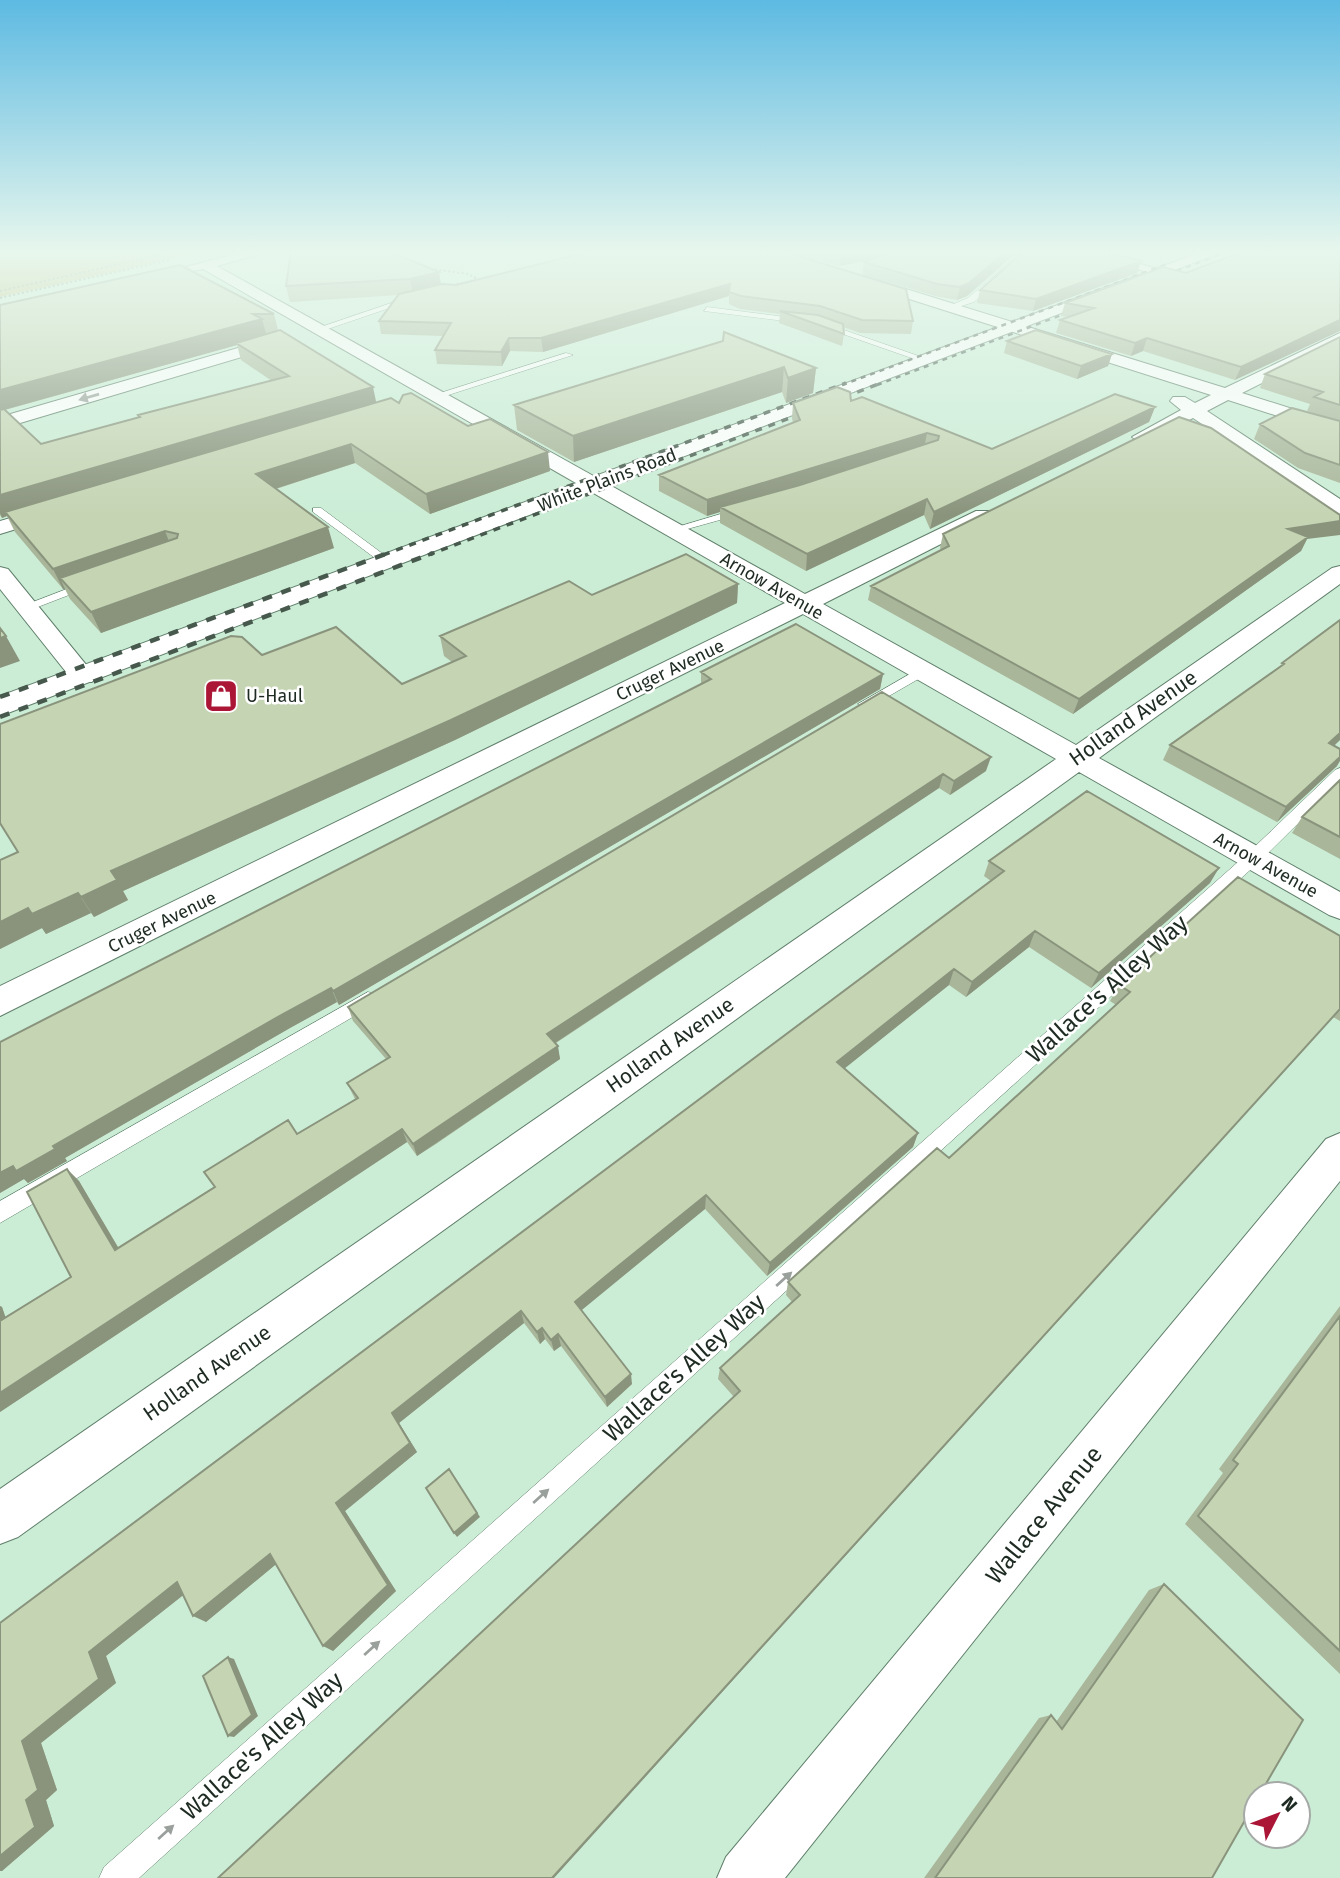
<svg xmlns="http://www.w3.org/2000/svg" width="1340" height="1878" font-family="'Fira Sans',sans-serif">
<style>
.green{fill:#c5ba75}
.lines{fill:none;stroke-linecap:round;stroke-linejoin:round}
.lane-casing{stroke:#5f7f6a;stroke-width:1}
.street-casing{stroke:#5f7f6a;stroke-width:2}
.secondary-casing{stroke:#5f7f6a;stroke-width:2}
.path{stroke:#758c7c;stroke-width:2;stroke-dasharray:2 2.5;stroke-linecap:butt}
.lane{fill:#fff;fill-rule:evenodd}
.street{fill:#fff;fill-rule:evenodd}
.secondary{fill:#fff;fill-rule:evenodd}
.rail-far2{stroke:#47594d;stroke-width:2.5;stroke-dasharray:5 5;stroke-linecap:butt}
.rail-far1{stroke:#47594d;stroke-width:3.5;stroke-dasharray:7 7;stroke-linecap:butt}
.rail{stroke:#47594d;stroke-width:4.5;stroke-dasharray:10 10;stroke-linecap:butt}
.wall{fill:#a9b69a;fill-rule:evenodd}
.shaded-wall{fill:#8a947d}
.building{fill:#c5d4b3;stroke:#8a947d;stroke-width:2}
.oneway{fill:#9aa09c}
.labels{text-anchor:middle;stroke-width:5;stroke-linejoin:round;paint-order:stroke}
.far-street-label{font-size:18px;fill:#1e2b22;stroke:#fff}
.far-poi-label{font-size:18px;fill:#1e2b22;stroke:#fff;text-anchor:start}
.street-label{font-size:21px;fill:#1e2b22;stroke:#fff}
.near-street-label{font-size:24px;fill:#1e2b22;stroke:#fff}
</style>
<rect width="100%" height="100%" fill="#cbedd6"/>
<path class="green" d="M0 252H203L0 297Z"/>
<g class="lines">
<g class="lane-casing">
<path id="lane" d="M1021 252H1029L974 302 949 310V306L968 298Z
M412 296 419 298 322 331 315 329Z
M707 307 818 321 930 360 923 362 817 325 704 311Z
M566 353 573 355 439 398 431 396Z
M313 508H321L391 560V564H383L313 512Z
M741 508 746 511 745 513 673 533 667 530Z
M85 582 95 585 30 610 20 607Z
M922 667 929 671 927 674 870 707 865 708 858 704Z
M1340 768V782L1259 862 139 1878H99L104 1867 1247 854 1335 770Z
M368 992 375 994 377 999 375 1004 0 1223V1201Z"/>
</g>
<g class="street-casing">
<path id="street" d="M243 252H267L217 266 805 594 976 511H990L994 515 990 519 823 604 1076 745 1332 568 1340 566V584L1099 758 1340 892V919L1329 915 1079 772 18 1537 0 1544V1489L1056 759 803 614 0 1016V986L785 603 203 269 193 271 186 267Z
M1078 252H1099L1168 272 1161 276Z
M864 276 1225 388 1340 333V344L1242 393 1340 424V436L1228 400 1207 411 1340 499V514L1333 512 1193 418 1148 441 1141 443 1132 437 1181 410 1170 401 1173 397H1185L1195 403 1211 395 859 283V277Z
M283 335 289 337V343L0 429V417Z
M55 505 62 507 65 511 62 515 0 534V521Z
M0 567 8 569 92 672 96 677 92 682H74L0 589Z
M1340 1133V1181L785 1878H717L726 1857 1326 1139Z"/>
</g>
<g class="secondary-casing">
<path id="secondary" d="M1201 252H1222L0 716V696Z"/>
</g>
<path class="path" d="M426 268 468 274 478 279
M448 286 480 279
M0 291 173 252
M0 298 170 260"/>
<use href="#lane" class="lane"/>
<use href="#street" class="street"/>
<use href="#secondary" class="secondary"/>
<path class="rail-far2" d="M1158 278 1226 252
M842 385 1170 263
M877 385 1080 308"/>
<path class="rail-far1" d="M831 402 881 383
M383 555 846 383
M428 555 808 411"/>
<path class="rail" d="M0 697 388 553
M0 717 433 553"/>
</g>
<path class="wall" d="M588 252H1017L967 296 957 300 935 296 862 274 864 262 870 259 840 266 786 252 913 321 911 334 860 333 843 327 844 334 842 346 779 323 780 314 740 309 729 304V296L543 352 510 351 502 366 437 364 435 350 443 336 381 334 379 321 399 295 290 302 286 286 439 272 441 285H456Z
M1340 252 1235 380 1143 351 1131 356 1056 333 1060 320 1069 317 1061 316 1065 303 1186 273Z
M1141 261 1137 273 1033 311 977 303 980 290Z
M0 305 274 314 278 330 377 403H399L468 426 550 471 430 514 355 463 276 489 334 548 101 633 70 599 65 589H63L15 532 7 516 2 518 0 515ZM237 345 241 360 272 381 138 415 139 417 41 444 5 410Z
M1340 337V483L1298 468 1254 439 1260 424 1325 417 1307 411 1310 404 1260 388 1265 374Z
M723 341 816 368 813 393 786 403 782 392 574 462 517 430 514 405Z
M1007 341 1112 354 1108 366 1077 379 1004 353Z
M851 401 992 449 1155 407 1149 422 930 529 924 515 806 571 720 523V512L707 516 659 491V475L793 423 792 418 793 403Z
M943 534 1307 539 1301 551 1073 714 868 600 871 586 941 550 940 548Z
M738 584 737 603 455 740 123 891 128 900 94 917 91 913 46 934 42 928 0 949V860L18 852 262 655 402 684 452 662 444 656 440 636 592 595Z
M1340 620V740L1334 746 1337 766 1277 822 1163 760 1170 745 1280 667 1282 663Z
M701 672 883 674 880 689 339 1005 337 1002 290 1028 65 1158 67 1161 28 1183 24 1179 0 1193V1042L701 684Z
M882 692 986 771 950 795 939 788 556 1043 560 1059 436 1144 417 1156 407 1142 0 1412V1306L2 1307 5 1317 71 1277 67 1169 79 1181 118 1247 297 1134 355 1099 347 1083 386 1059 353 1021 348 1007Z
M1340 780V859L1292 833 1302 817Z
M989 861 1210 883 1091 988 1029 947 966 997 949 985 844 1068 918 1133 913 1147 767 1276 705 1209 607 1288 581 1310 632 1384 607 1407 561 1346 554 1351 545 1339 540 1344 524 1323 399 1423 417 1452 345 1511 396 1591 333 1651 276 1564 206 1622 183 1595 106 1656 116 1683 41 1743 57 1790 46 1800 54 1826 2 1871 0 1623 991 881 984 876Z
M1340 936V1021L1333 1017 734 1397 718 1379 720 1368 792 1302 786 1295 788 1282 949 1158 1116 1005 1110 1001 1119 985Z
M1340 1306V1674L1185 1524 1223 1473 1219 1469Z
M1164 1584 1212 1878H924L1039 1718 1051 1715 1056 1722 1149 1590Z"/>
<path class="shaded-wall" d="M854 252H904L840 266 841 254Z
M1006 252H1017L967 296 957 300 960 287Z
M1141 261 1137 273 1033 311 1036 299Z
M439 272 441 287 413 294 410 279Z
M730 284 729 296 543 352 541 338Z
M262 319 267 337 236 343 237 345 0 411V390Z
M1340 320V331L1235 380 1241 367Z
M509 338 510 351 502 366 501 352Z
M1147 338 1143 351 1131 356 1135 343Z
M1112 354 1108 366 1077 379 1081 366Z
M784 367 782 392 574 462 573 436Z
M816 368 813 393 786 403 788 378Z
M373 387 377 406 5 512 7 516 2 518 0 513V495Z
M1155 407 1149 422 930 529 934 512Z
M927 433 924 449 726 510 720 507V512L707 516V500Z
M351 444 355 463 262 493 256 474Z
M548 452 550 471 430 514 426 494Z
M927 499 924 515 806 571 807 554Z
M1340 521V535L1307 539 1301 551 1073 714 1079 699 1288 529Z
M328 527 334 548 101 633 91 612Z
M165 531 173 552 60 578 65 589H63L53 569Z
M738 584 737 603 455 740 123 891 128 900 94 917 81 897 111 871Z
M6 636 20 661 0 668V638Z
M883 674 880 689 339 1005 333 991Z
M1340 733V740L1320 758 1329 743Z
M991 757 986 771 950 795 954 781Z
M1340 757V761L1337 766 1277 822 1286 807Z
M943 774 939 788 549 1047 547 1034Z
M1219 868 1210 883 1091 988 1099 973Z
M78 893 91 913 46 934 42 928 0 949V922L28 908Z
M1035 931 1029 947 966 997 972 982Z
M954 969 949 985 834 1077 837 1062Z
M331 988 337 1002 290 1028 65 1158 67 1161 28 1183 24 1179 0 1193V1173L53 1146 283 1014Z
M1340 1009 554 1878H552Z
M558 1046 560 1059 417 1156 413 1144Z
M402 1129 407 1142 0 1412V1393Z
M918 1133 913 1147 767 1276 770 1263Z
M67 1169 79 1181 126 1261 115 1250Z
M706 1195 705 1209 577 1314 575 1302Z
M0 1306 2 1307 11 1333 0 1325Z
M521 1311 524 1323 399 1423 417 1452 345 1511 396 1591 333 1651 323 1646 336 1503 392 1413Z
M542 1328 545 1339 540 1344 537 1332Z
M558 1334 561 1346 554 1351 551 1340Z
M631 1374 632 1384 607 1407 605 1397Z
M449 1469 480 1517 457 1537 454 1533Z
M270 1554 280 1561 206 1622 193 1616Z
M177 1582 191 1589 106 1656 116 1683 41 1743 57 1790 46 1800 54 1826 2 1871H0V1856L26 1800 22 1741 89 1652Z
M228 1657 234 1659 258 1716 234 1737 228 1736Z"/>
<path class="building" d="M291 252H391L439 272 410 279 286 286Z
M588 252H785L906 289 913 321 862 320 820 306 741 296 729 292 730 284 541 338H509L501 352 435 350 451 323 379 321 399 294 442 284 456 285Z
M831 252H854L841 254Z
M892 252H1006L969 283 960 287 937 284 864 262Z
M1023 252H1107L1141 261 1036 299 980 290Z
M1241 252H1340V320L1241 367 1147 338 1135 343 1060 320 1094 308 1065 303 1163 267 1186 273Z
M180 265 274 314H253L262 319 0 390V305Z
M780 311 818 315 843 324 844 334Z
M280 330 373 387 0 495V410L4 409 41 444 140 417 138 415 289 376 236 343Z
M1036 330 1112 354 1081 366 1007 341Z
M724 332 816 368 788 378 784 367 573 436 514 405 723 341Z
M1340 337V405L1314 397 1323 392 1265 374Z
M837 387 850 392 851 401 862 397 992 449 1115 394 1155 407 934 512 927 499 807 554 720 507 800 485 938 440 939 436 927 433 707 500 659 475 800 420 793 403Z
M411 393 468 426 490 419 548 452 426 494 351 444 256 474 328 527 91 612 60 578 177 538 178 534 165 531 53 569 5 512 391 398 399 403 403 395Z
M1292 408 1340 421V465L1305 453 1260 424Z
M1179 417 1211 428 1340 515V521L1288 529 1308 537 1079 699 871 586 949 546 943 534Z
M686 554 738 584 451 720 111 871 117 880 81 897 78 893 32 914 28 908 0 922V860L18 852 0 823V724L231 636 242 637 262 655 336 627 402 684 466 656 440 636 569 581 592 595Z
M1340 620V733L1329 743 1340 749V757L1286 807 1170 745 1284 664 1282 663Z
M796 624 883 674 333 991 331 988 283 1014 53 1146 55 1149 16 1171 13 1166 0 1173V1042L711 679 701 672Z
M0 628 6 636 0 638Z
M882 692 991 757 954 781 943 774 547 1034 558 1046 432 1131 413 1144 402 1129 0 1393V1321L71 1277 27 1192 67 1169 115 1250 215 1187 204 1172 288 1120 297 1134 358 1098 347 1083 390 1057 348 1007Z
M1340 780V837L1302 817Z
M1087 791 1219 868 1099 973 1035 931 972 982 954 969 837 1062 918 1133 770 1263 706 1195 606 1276 575 1302 631 1374 605 1397 558 1334 551 1340 542 1328 537 1332 521 1311 392 1413 410 1443 336 1503 388 1585 323 1646 270 1554 193 1616 177 1582 89 1652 99 1679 22 1741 38 1790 26 1800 35 1827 0 1856V1623L1004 871 989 861Z
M1238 877 1340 936V1009L552 1878H218L740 1391 720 1368 800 1295 788 1282 937 1148 949 1158 1130 992 1119 985Z
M1340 1316V1651L1198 1516 1238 1464 1233 1460Z
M449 1469 477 1513 454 1533 426 1488Z
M1164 1584 1303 1720 1260 1794H1256V1801L1212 1878H935L1051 1715 1062 1729Z
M228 1657 252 1715 228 1736 203 1676Z"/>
<defs><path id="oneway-solid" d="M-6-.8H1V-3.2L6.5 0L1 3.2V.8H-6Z" transform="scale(1.75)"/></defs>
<g class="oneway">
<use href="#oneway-solid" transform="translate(89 397) rotate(164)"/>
<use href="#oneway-solid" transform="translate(784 1279) rotate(-42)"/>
<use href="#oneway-solid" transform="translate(541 1496) rotate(-42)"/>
<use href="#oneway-solid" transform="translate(372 1648) rotate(-42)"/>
<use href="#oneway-solid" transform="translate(166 1832) rotate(-42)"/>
</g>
<linearGradient id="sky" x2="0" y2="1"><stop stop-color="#5dbae2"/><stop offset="0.49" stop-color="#e8f7ed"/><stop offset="1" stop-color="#e8f7ed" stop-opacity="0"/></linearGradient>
<rect width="1340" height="515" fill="url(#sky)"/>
<defs>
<g id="shop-square" transform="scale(1.75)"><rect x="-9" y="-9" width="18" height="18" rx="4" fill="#ab1637" stroke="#fff"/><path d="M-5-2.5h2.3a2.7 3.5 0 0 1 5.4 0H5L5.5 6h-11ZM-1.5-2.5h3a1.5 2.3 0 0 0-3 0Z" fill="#fff"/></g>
</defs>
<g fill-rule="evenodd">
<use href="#shop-square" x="221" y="696"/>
</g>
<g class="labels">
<g class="far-street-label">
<text transform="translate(607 480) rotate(-21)" y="6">White Plains Road</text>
<text transform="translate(772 586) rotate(30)" y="6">Arnow Avenue</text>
<text transform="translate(670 670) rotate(-26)" y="6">Cruger Avenue</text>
<text transform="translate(1266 865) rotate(29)" y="6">Arnow Avenue</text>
<text transform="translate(162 922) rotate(-26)" y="6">Cruger Avenue</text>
</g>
<g class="far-poi-label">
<text x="246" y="702">U-Haul</text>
</g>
<g class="street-label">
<text transform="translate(1133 718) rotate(-35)" y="7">Holland Avenue</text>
<text transform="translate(670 1045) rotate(-35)" y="7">Holland Avenue</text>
<text transform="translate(207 1373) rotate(-35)" y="7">Holland Avenue</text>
</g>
<g class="near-street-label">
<text transform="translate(1107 989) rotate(-42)" y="8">Wallace's Alley Way</text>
<text transform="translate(684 1368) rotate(-42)" y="8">Wallace's Alley Way</text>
<text transform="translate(1044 1515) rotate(-51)" y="8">Wallace Avenue</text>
<text transform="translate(262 1746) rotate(-42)" y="8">Wallace's Alley Way</text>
</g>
</g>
<g transform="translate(1277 1815) rotate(48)"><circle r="33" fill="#ffffff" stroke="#a5aaa7" stroke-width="2"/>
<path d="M0-5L12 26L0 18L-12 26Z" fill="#ab1637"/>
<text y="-10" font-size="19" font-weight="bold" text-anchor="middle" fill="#1e2b22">N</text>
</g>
</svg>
